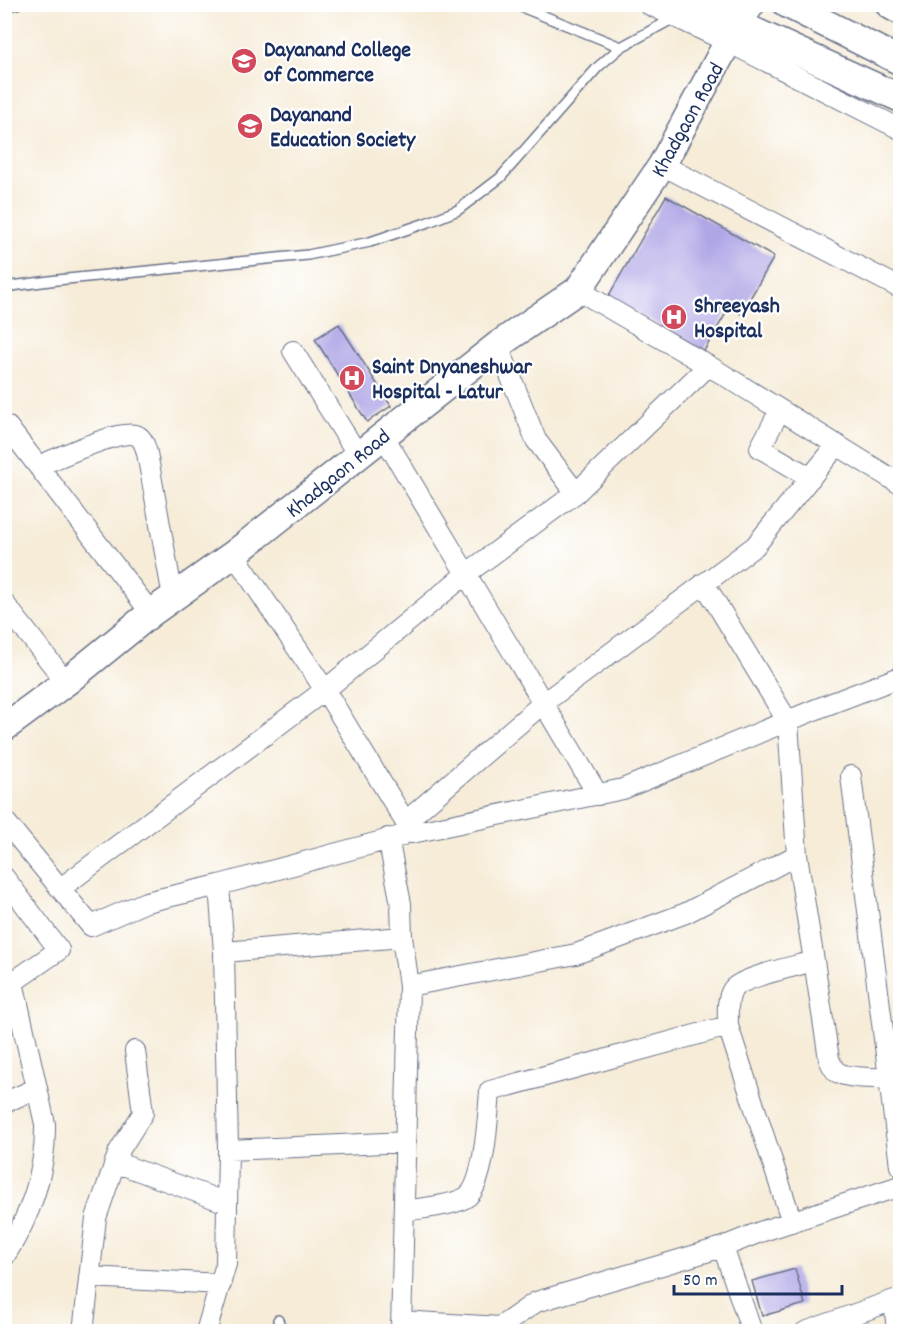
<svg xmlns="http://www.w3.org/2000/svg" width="905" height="1336" font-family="Dekko,sans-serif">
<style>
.building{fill:#afa6e6}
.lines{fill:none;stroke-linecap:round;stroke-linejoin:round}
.lane-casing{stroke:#687189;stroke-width:12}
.street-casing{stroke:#687189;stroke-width:22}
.secondary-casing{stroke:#687189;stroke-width:30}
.primary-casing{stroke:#687189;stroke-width:33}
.lane{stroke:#fff;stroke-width:9}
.street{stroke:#fff;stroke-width:20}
.secondary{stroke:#fff;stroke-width:27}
.primary{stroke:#fff;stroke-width:30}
.labels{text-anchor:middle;stroke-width:4.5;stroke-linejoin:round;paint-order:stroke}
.poi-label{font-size:22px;font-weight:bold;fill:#1b2f5e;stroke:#fff;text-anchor:start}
.street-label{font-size:22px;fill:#1b2f5e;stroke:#fff}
</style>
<rect width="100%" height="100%" fill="#fff"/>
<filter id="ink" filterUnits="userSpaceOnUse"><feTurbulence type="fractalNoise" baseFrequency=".0167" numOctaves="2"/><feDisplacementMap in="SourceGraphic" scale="12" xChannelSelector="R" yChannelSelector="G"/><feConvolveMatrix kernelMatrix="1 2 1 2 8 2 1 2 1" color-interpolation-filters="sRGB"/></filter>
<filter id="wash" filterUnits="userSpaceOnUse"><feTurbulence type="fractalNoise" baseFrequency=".008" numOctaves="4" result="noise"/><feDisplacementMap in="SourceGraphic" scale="24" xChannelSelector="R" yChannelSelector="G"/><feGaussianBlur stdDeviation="1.35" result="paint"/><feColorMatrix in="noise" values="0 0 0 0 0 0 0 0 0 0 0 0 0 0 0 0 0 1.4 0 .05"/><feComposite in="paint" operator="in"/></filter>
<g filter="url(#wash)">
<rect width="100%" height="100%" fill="#f6ecd8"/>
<g id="blocks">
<path class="building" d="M666 196 774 257 741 314 729 308 704 351 608 297Z
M339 324 391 406 367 422 315 339Z
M795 1269 805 1304 762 1316 752 1281Z"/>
</g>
</g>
<g filter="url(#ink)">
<use href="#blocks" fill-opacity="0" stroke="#687189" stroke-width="1.5"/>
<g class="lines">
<g class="lane-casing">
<path id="lane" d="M514 4 621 47
M4 7 17 4
M4 287 57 280 308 255 370 242 426 223 458 210 500 178 598 67 621 47 674 18
M278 1320 282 1332"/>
</g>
<g class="street-casing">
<path id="street" d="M648 4 728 42 900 129
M662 165 900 288
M578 290 719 372 900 484
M498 345 536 440 576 493
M293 351 358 455
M780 410 760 448 811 478
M8 427 151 613
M383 435 598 795
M38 466C57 459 122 427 138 436 144 440 145 447 147 453L173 597
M234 554 325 690 412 833 623 789 819 708 900 677
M4 603 66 682
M851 776 900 1166
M4 820 91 926 146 902 219 885 401 836
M405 822 542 704 755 546 837 445
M388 838 401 904 402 937 409 986 401 1332
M797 855 814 961
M4 877 59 950 13 982 45 1124C46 1172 30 1217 4 1257
M219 885 224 952 402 937
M61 888 325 690 466 574 576 493 708 366
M409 986 576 954 686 913 797 855 788 722 704 583
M4 1103 37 1088
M228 1150 406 1142
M115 1162 227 1203
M404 1211C421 1208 455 1206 468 1196 485 1181 488 1115 490 1091L728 1026
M792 1222 728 1026C728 1014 726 999 733 989 742 977 797 966 814 961L829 1059C831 1063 833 1069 837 1072 847 1079 888 1079 900 1077
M723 1247 752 1332
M89 1277 221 1284
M401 1321 500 1327 536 1302 723 1247 760 1232 900 1186
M83 1332 96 1218 119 1151 143 1113 135 1051
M206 1332 226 1264 228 1150 224 952
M805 1332 894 1300 897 1332"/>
</g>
<g class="secondary-casing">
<path id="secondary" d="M694 4 900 98
M787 4 900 61
M4 728 66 682 151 613 234 554 498 345 578 290 662 165 737 25 751 4"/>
</g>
<g class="primary-casing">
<path id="primary" d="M891 4 900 9"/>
</g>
<use href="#lane" class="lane"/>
<use href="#street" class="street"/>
<use href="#secondary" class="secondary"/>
<use href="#primary" class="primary"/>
</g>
</g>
<defs>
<g id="university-disc" transform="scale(1.35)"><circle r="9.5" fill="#d1495b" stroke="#fff"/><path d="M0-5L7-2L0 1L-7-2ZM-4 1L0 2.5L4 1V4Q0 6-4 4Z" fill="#fff"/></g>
<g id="hospital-disc" transform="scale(1.35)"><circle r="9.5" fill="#d1495b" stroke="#fff"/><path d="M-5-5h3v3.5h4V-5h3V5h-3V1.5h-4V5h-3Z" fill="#fff"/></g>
</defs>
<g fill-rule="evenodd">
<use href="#university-disc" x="244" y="61"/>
<use href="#university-disc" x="250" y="126"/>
<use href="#hospital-disc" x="674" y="317"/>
<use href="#hospital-disc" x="352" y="378"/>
</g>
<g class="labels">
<g class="poi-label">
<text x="264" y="56">Dayanand College<tspan x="264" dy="25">of Commerce</tspan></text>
<text x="270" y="121">Dayanand<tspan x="270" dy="25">Education Society</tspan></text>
<text x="694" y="312">Shreeyash<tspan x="694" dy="25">Hospital</tspan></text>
<text x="372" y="373">Saint Dnyaneshwar<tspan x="372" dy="25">Hospital - Latur</tspan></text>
</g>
<g class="street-label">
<text transform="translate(686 119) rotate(-61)" y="8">Khadgaon Road</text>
<text transform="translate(337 472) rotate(-39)" y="8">Khadgaon Road</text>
</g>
</g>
<rect width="905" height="1336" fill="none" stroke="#fff" stroke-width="24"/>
<path d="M674 1285v9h168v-9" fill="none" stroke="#1b2f5e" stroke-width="3"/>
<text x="683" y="1285" font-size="18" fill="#1b2f5e" stroke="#ffffff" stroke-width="4.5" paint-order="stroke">50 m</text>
</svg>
